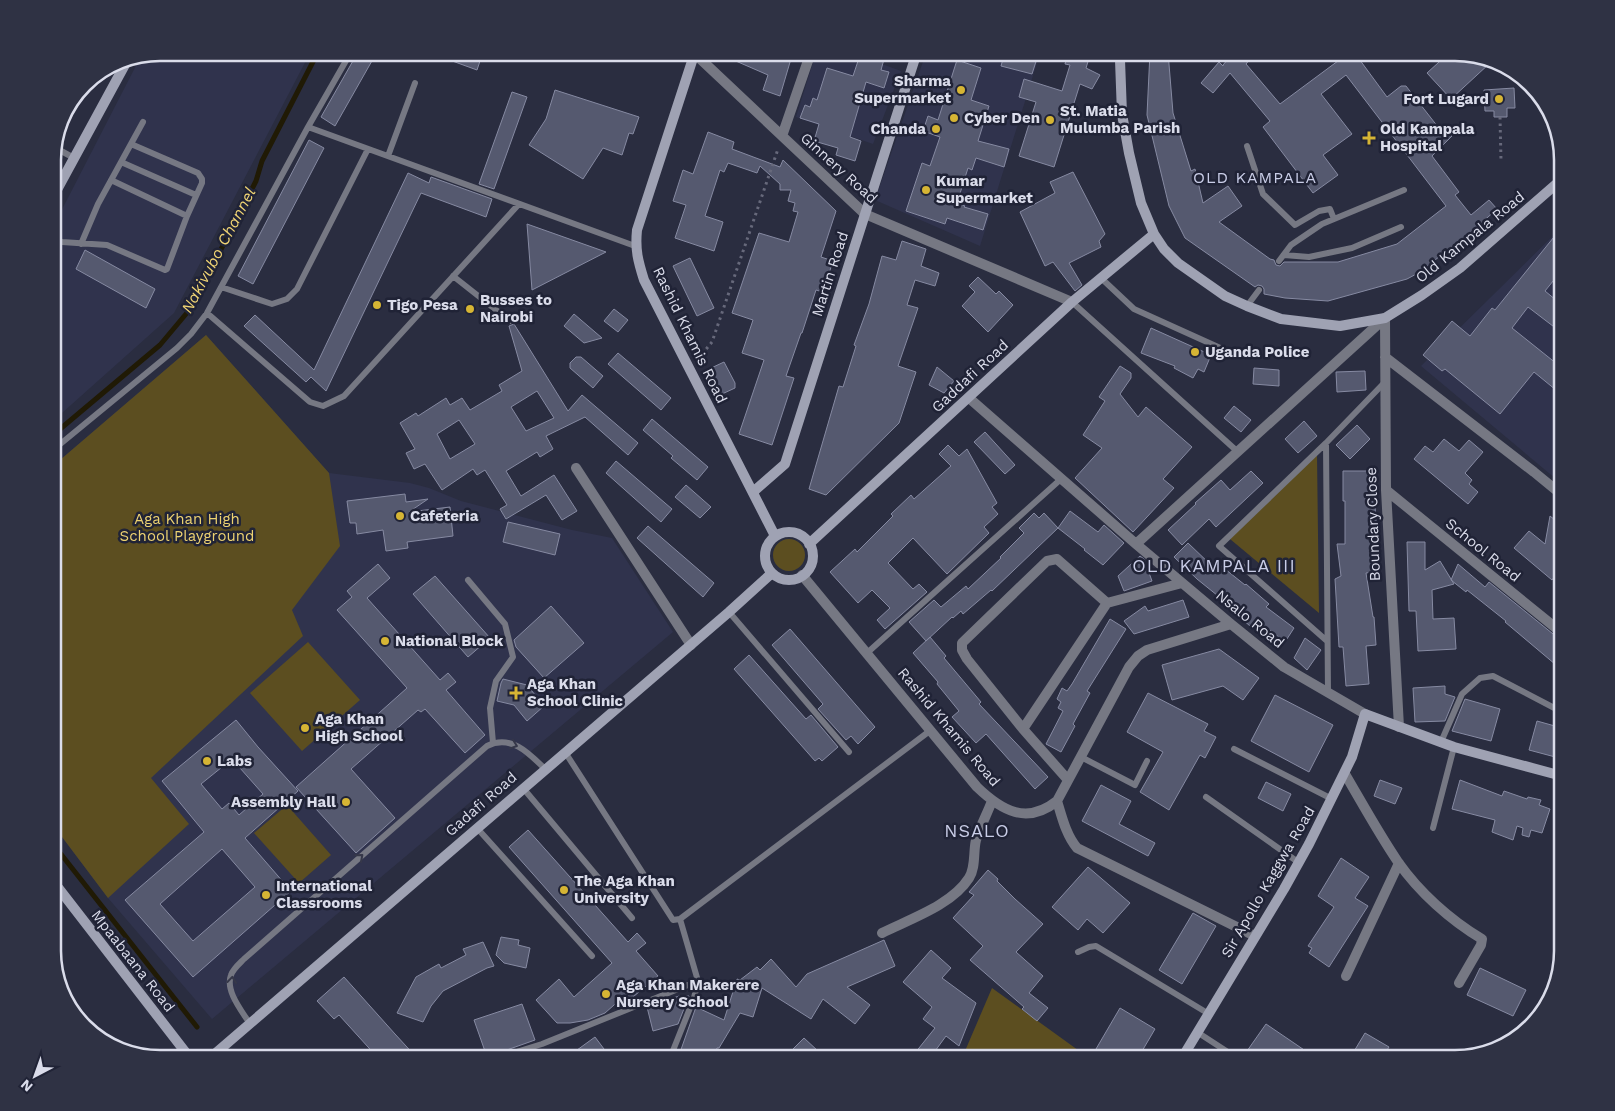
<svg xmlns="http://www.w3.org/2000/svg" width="1615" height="1111" font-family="'Work Sans',sans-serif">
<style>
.built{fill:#30334d}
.green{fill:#5c4e20}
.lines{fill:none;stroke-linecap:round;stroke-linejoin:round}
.stream{stroke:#201a05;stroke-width:5}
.building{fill:#55596f;stroke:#868aa2;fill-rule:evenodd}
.path{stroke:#67697b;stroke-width:3;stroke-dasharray:2.5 4;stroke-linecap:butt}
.lane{stroke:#767883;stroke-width:6}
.street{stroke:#767883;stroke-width:10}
.secondary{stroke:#9fa2b3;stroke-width:10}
.oneway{stroke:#363849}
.poi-dot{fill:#d6b534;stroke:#202336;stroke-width:2}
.labels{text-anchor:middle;stroke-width:5;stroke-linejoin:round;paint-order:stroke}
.poi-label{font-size:15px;font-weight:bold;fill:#dadcea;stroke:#202336;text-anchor:start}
.street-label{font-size:15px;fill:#dadcea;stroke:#202336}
.park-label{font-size:15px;fill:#edd271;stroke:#202336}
.neighbourhood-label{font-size:16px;letter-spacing:1px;fill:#c9cde7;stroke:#202336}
.water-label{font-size:16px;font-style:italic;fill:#f0d474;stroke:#202336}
.quarter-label{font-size:18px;letter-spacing:1px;fill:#c9cde7;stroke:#202336}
.rim{fill:none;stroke:#dadcea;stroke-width:2.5}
</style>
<rect width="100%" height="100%" fill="#2a2d40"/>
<path class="built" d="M160 52 310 53 174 313 53 421V227L141 56Z
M816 53H852L901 71 873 144 796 117Z
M926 53H1040L980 246 875 200Z
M1562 227V484L1421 366Z
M206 335 329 473 410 483 429 488 461 501 572 530 612 538 673 632 212 1019 108 898 53 825V466Z"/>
<path class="green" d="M206 335 329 473 340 546 292 610 303 636 151 778 189 824 108 898 53 825V466Z
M1317 455 1319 613 1230 539Z
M773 555a16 16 0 1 1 32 0a16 16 0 1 1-32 0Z
M308 642 360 700 302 751 250 693Z
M287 805 331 855 299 883 254 833Z
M992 988 1089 1058H962Z"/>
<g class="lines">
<path class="stream" d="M53 435 160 345 191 308 256 181 262 161 318 52
M53 844 197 1027"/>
</g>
<path class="building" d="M358 52H377L335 126 321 117Z
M434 52H483L477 70 433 54Z
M715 52H793L780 96 763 90 768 75Z
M861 52H886L881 70 889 72 884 88 866 82 850 137 861 141 855 161 836 155 838 148 814 141 819 124 800 118 805 105 810 107 813 98 817 100 827 68 853 76Z
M1005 52H1039L1032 74 1001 66Z
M1068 52H1091L1086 68 1100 75 1092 89 1080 84 1054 167 1019 156 1036 102 1019 97 1024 79 1062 91 1070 65 1065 64Z
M1150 52H1168L1173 113 1191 171 1195 169 1203 203 1228 186 1242 206 1219 222 1270 259 1274 260 1276 265 1280 266 1284 262H1338L1397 244 1446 206 1346 75 1321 94 1352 134 1323 155 1338 175 1313 193 1263 127 1270 121 1230 73 1213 93 1201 83 1219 62 1223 66V65L1234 52H1256L1246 64 1280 104 1350 52H1354L1387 97 1401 86H1406L1438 127 1441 124 1452 136 1432 156 1459 192 1455 195 1471 215 1489 200 1497 209 1479 225 1420 272 1407 279 1328 301 1285 298 1264 294V289L1262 286 1258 285 1255 287 1185 238 1169 206 1147 115Z
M1450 52H1455L1490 63 1451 99 1427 73Z
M957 60 981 68 971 100 989 106 978 141 1009 149 1004 167 976 158 972 170 968 168 957 203 965 206 964 207 988 214 983 230 947 218 945 224 906 211 922 163 930 166 940 137 923 131 928 116 938 120Z
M1514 88 1515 108H1507V117H1494V111H1485L1484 90Z
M555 90 639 117 633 134 629 133 622 155 603 148 583 179 529 145 546 119Z
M512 92 527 97 494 189 479 184Z
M708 132 734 142 732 149 780 167 783 160 836 211 821 257 833 261 823 292 816 290 802 333H801L786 376 794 378 772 445 739 434 764 360 742 353 753 320 732 313 759 233 789 242 798 212 793 211 795 203 788 201 791 190H780V184L760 166 757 173 728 163 724 172 720 170 705 216 723 222 714 251 675 238 686 205 673 201 683 170 693 174Z
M309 140 324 148 253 284 238 276Z
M1073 172 1105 234 1099 241 1101 247 1069 263 1082 285 1075 291 1053 262 1045 266 1020 212 1055 193 1050 182Z
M408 173 429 183 431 177 492 199 486 217 421 193 326 391 311 377 306 382 244 326 255 315 314 370Z
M527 224 606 252 532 290Z
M1562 227V270L1545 291 1562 305V333L1528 307 1512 328 1562 368V395L1534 372 1500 414 1445 369 1442 371 1423 355 1452 321 1470 336 1492 308 1495 310Z
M902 241 926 249 921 266 939 273 935 286 915 280 907 305 918 308 898 366 916 372 899 423 826 495 809 489 839 386 843 387 856 346 854 345 869 304 882 256 896 260Z
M85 250 155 289 146 308 76 269Z
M690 258 714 308 697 316 673 266Z
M978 277 996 294 999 291 1013 305 988 332 962 306 975 292 969 286Z
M614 309 628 320 618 332 604 321Z
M574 314 602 338 584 343 564 326Z
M514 324 568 411 582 395 638 443 628 455 585 417 546 436 553 449 540 457 537 452 506 471 521 496 554 475 577 511 562 520 546 495 506 519 500 509 507 505 485 470 477 475 473 469 442 490 425 464 414 469 406 453 415 449 400 423 416 413 418 416 446 398 450 405 462 398 470 410 502 391 499 385 522 371 509 326ZM537 391 554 418 526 431 511 407ZM459 420 475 444 450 459 437 434Z
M1151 328 1211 355 1204 372 1198 369 1193 378 1174 368 1175 366 1141 353Z
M618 353 671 398 661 410 608 364Z
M576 357H581L603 376 593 388 570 368V363Z
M724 362 735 383V388L722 394 709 369Z
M1120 366 1131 373V378L1120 394 1138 417 1146 407 1192 447 1163 479 1174 488 1133 532 1075 478 1102 448 1083 435 1105 401 1099 397Z
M937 367 954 381 944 393 929 385Z
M1254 368 1279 370V386L1253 384Z
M1365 371 1366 390 1337 392 1336 372Z
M1234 406 1251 420 1241 432 1224 418Z
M652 419 708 467 697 480 671 458 673 456 643 430Z
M1304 421 1317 436 1298 453 1285 439Z
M1357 425 1370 439 1350 459 1336 445Z
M985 432 1015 465 1005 474 974 442Z
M1444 439 1459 451 1469 440 1483 452 1465 473 1472 480 1469 484 1478 492 1468 504 1414 459 1425 446 1433 452Z
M948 445 959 456 967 449 997 503 992 507 998 514 984 527 989 533 947 574 913 538 888 563 913 589 919 584 927 592 885 629 877 620 890 608 872 590 858 603 830 572 855 549 857 552 893 516 891 514 911 495 914 499 951 466 939 454Z
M616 461 672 509 661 522 606 473Z
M1251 471 1263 483 1216 527 1209 519 1182 545 1168 530 1196 504 1195 503 1221 480 1230 490Z
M1343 471H1372L1373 506H1375L1377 536 1371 537 1375 572 1366 573 1373 617H1374L1376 645 1366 646 1369 684 1346 686 1343 647H1339L1335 579 1341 576 1337 544H1345V501H1343Z
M686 485 711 507 700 518 675 497Z
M405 494 406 502 428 499 409 512 450 507 453 536 407 542 408 548 386 551 383 530 357 534 356 523H350L347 501Z
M1070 511 1098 532 1104 525 1124 543 1103 565 1084 550 1085 549 1058 528Z
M1562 511V566L1552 580 1514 548 1529 531 1545 544 1550 516 1555 520Z
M1034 513 1039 518 1044 513 1058 528 992 591 991 590 963 614 961 611 953 618 952 617 926 641 909 622 934 600 941 607 966 586 968 589 1001 558 1000 557 1024 533 1019 528Z
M508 522 560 534 555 555 503 542Z
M648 526 714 583 703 597 637 538Z
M1407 542H1425V570L1440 561 1454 584 1432 590 1433 619 1454 618 1456 649 1418 651 1416 611H1409Z
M1188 543 1212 566 1215 561 1245 585 1246 584 1269 604 1266 607 1294 628 1285 642 1256 619 1250 626 1227 606 1228 604 1197 579 1174 557Z
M1140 556 1144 559 1152 581 1124 591 1118 576Z
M378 564 390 578 367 598 440 680 448 673 456 682 446 690 485 735 465 753 425 709 421 712 418 710 351 769 395 818 356 853 296 787 407 688 337 610 352 597 347 591Z
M1458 564 1485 587 1489 582 1558 638 1562 640V670L1505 622 1506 621 1467 590 1466 592 1451 580Z
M435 576 490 638 468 657 413 594Z
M1183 600 1189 617 1134 634 1124 621 1145 606 1148 611Z
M551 606 584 643 544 678 516 647 514 640Z
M1110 619 1126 629 1087 691 1090 693 1073 724 1075 726 1061 752 1046 744 1063 711 1058 708 1061 702 1057 699 1062 688 1067 691 1072 684Z
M790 629 875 727 858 744 851 736 846 740 818 709 823 704 772 645Z
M930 637 946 656 944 658 981 702 979 704 1048 777 1035 789 986 734 976 743 952 717 959 711 937 684 938 682 913 653Z
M1305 638 1321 650 1307 670 1294 658Z
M1219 649 1259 678 1243 700 1223 686 1172 700 1162 665Z
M749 655 806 719 811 715 838 747 822 761 819 758 815 761 734 669Z
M503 679 527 685 544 706 527 721 514 705 497 701 501 683Z
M1445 686V694L1455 697 1445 721 1415 722 1413 688Z
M1148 693 1208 724 1204 731 1216 737 1205 758 1200 755 1169 810 1140 792 1163 752 1127 732Z
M1275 695 1333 725 1309 772 1251 741Z
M1465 699 1500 709 1491 741 1452 731Z
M236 720 258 747 298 791 245 838 291 891 193 977 125 900 204 832 162 781ZM232 759 263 794 239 815 229 803 222 809 201 784ZM222 849 255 887 193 941 160 904Z
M1537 721 1562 728V745L1559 758 1529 750Z
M1380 780 1402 788 1395 804 1374 796Z
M1460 780 1502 796 1504 791 1527 799 1528 797 1541 800 1539 805 1550 809 1542 833 1531 830 1529 837 1522 835 1523 828 1517 826 1513 840 1492 832 1495 820 1452 809Z
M1266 782 1291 794 1283 811 1258 798Z
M1101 785 1131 801 1119 824 1155 843 1148 856 1082 821Z
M528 830 628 942 637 933 646 943 636 951 658 976 627 1002 623 997 605 1013 588 1020 570 1023H557L536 1000 559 979 574 997 612 963 509 847Z
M1341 858 1369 877 1355 898 1368 906 1329 967 1309 953 1312 948 1308 946 1334 907 1318 896Z
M1088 867 1130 903 1103 933 1087 919 1078 930 1052 907Z
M988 870 998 879 997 881 1015 899 1043 924 1016 952 1043 976 1029 993 1048 1008 1037 1021 1022 1009 1024 1007 970 960 983 946 953 918 974 895 969 892Z
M1193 913 1216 926 1182 984 1159 970Z
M501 937 519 940 518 945 530 948 526 968 504 963 496 955Z
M884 940 895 966 847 987 870 1005 855 1024 823 999 811 1019 762 988 753 1017 740 1013 719 1048H717L714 1058H678L696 1007 724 1020 737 979 740 980 757 967 760 970 771 959 796 987 807 974Z
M483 942 494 966 487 968 443 991 431 1006 423 1022 397 1013 416 977 439 964 441 968 466 955 463 949Z
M931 950 951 968 942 978 976 1003 959 1046 946 1036 930 1058H911L935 1028 923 1019 932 1007 903 982Z
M1480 968 1526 990 1513 1016 1467 995Z
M344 977 395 1034 417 1058H378L339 1015 334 1019 317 1001Z
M679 996H689L678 1024 653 1031 647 1007Z
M522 1004 535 1040 487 1057 474 1020Z
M1120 1008 1155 1029 1138 1058H1111L1096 1049Z
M1266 1024 1316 1058H1258L1247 1051Z
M1365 1033 1389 1047 1382 1058H1350Z
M595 1037 607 1053 600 1058H566Z
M804 1038 818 1051 810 1058H784Z"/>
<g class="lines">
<path class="path" d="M1500 117 1501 161
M698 359 712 342 778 149"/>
<path class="lane" d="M308 127 635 246
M1247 146 1263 194 1295 225 1319 211 1330 209 1334 219
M54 147 74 158
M388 156 415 83
M121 162 196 195
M111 180 187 216
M53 240 62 242 107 245 165 270 167 269 187 216 202 183V179L198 173 131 144
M81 244 98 204 143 122
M1284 255 1309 257 1352 248 1401 227
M1279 261 1291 245 1322 224 1404 190
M453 276 510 321
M1101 278 1134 309 1238 356
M221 287 272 304 287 299 297 289 368 149
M1072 302 1238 452
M1247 306 1259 290
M207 313 310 402 323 406 344 396 519 204
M1326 443 1219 546 1327 641
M53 450 177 348 191 334 207 313 308 127 351 52
M468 580 505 624 513 657 496 681 490 708 493 743
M729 612 849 752
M867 653 1061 479
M1328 692 1326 443 1385 382
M1441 742 1462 694 1480 678 1493 676 1562 712
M1234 749 1332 799
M565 752 673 920 680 919 931 730
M1081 757 1135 785 1147 761
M523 788 632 918
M1206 797 1298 862
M477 828 592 956
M1433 828 1454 747
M1078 952 1089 947 1096 946 1209 1014
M250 1024C242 1011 225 991 231 975 233 969 239 964 244 959L487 746C511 734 529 753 545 769
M1197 1032 1237 1058
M497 1058 542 1044 698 981
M670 1058 694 998 698 981 680 919"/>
<path class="street" d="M694 53 865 214 1072 302
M782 136 811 52
M1385 318 1386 490 1399 727
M1385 357 1534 472 1562 495
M969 398 1136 544 1231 624 1284 667 1365 714
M576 468 691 645
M1386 490 1562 633
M1136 544 1385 318
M802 575 977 787C1002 811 1027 825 1057 801L1129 667 1138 656 1147 650 1231 624
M1023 729 967 659 962 650V643L1047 561 1057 559 1107 603
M1345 774C1362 803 1379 834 1398 862 1419 892 1450 920 1482 939L1481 945 1459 983
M1068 780 1023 729 1107 603 1182 583
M1057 801C1062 817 1066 835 1077 848L1255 936
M882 933C910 919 952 905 969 878 976 867 973 852 976 840 980 827 987 814 992 801
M1346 976 1399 863"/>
<path class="secondary" d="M695 52 637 230C635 250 638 261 644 280L775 536
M1122 52 1120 60 1122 114 1129 153 1141 203 1154 234 1164 249 1178 263 1225 296 1247 306 1281 319 1340 326 1385 318 1422 295 1460 268 1562 179
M53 197 128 59
M753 492 785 464 917 52
M765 556a24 24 0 1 1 48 0a24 24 0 1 1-48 0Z
M809 544 1072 302 1154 234
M53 881 190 1058
M210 1058 729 612 772 573
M1182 1058 1284 889 1309 844 1352 757 1365 714 1454 747 1562 776"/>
</g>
<defs><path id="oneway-chevron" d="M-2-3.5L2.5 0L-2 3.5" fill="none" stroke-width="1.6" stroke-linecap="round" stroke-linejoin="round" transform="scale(1.25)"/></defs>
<g class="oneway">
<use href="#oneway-chevron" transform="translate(514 745) rotate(19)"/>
<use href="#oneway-chevron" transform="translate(360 857) rotate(-41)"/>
<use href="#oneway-chevron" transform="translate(232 980) rotate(-84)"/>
</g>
<g class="poi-dot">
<circle cx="961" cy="90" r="5"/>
<circle cx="1499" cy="99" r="5"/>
<circle cx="954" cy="118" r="5"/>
<circle cx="1050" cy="120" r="5"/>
<circle cx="936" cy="129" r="5"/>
<path d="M1366.5 130.5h5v5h5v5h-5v5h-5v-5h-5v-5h5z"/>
<circle cx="926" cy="190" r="5"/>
<circle cx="377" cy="305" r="5"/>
<circle cx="470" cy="309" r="5"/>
<circle cx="1195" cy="352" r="5"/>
<circle cx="400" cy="516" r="5"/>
<circle cx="385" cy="641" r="5"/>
<path d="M513.5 685.5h5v5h5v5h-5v5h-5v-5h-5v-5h5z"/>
<circle cx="305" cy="728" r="5"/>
<circle cx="207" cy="761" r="5"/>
<circle cx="346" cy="802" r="5"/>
<circle cx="564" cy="890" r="5"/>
<circle cx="266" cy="895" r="5"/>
<circle cx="606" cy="994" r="5"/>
</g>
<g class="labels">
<g class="poi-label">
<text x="951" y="86" text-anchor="end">Sharma<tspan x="951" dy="17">Supermarket</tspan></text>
<text x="1489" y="104" text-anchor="end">Fort Lugard</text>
<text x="1060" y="116">St. Matia<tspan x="1060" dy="17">Mulumba Parish</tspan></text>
<text x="964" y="123">Cyber Den</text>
<text x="926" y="134" text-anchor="end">Chanda</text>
<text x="1380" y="134">Old Kampala<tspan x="1380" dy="17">Hospital</tspan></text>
<text x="936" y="186">Kumar<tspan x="936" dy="17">Supermarket</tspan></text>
<text x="480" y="305">Busses to<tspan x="480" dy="17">Nairobi</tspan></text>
<text x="387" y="310">Tigo Pesa</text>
<text x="1205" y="357">Uganda Police</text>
<text x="410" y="521">Cafeteria</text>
<text x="395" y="646">National Block</text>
<text x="527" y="689">Aga Khan<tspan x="527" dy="17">School Clinic</tspan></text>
<text x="315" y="724">Aga Khan<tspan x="315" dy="17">High School</tspan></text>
<text x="217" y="766">Labs</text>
<text x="336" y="807" text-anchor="end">Assembly Hall</text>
<text x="574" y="886">The Aga Khan<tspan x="574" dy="17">University</tspan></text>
<text x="276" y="891">International<tspan x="276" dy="17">Classrooms</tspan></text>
<text x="616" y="990">Aga Khan Makerere<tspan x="616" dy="17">Nursery School</tspan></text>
</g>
<g class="street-label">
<text transform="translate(839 168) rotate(42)" y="5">Ginnery Road</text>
<text transform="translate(1470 237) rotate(-39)" y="5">Old Kampala Road</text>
<text transform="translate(830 274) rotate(-72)" y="5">Martin Road</text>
<text transform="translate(690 335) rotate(64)" y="5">Rashid Khamis Road</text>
<text transform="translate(970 376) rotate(-43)" y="5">Gaddafi Road</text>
<text transform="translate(1373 524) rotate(-92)" y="5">Boundary Close</text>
<text transform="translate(1483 550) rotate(39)" y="5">School Road</text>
<text transform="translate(1250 619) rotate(39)" y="5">Nsalo Road</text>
<text transform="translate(949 727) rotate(50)" y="5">Rashid Khamis Road</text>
<text transform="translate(481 804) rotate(-41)" y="5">Gadafi Road</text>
<text transform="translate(1268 882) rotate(-60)" y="5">Sir Apollo Kaggwa Road</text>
<text transform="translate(133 961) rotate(52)" y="5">Mpaabaana Road</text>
</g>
<g class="park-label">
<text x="187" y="524">Aga Khan High<tspan x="187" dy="17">School Playground</tspan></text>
</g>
<g class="neighbourhood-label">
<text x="1255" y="183">OLD KAMPALA</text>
</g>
<g class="water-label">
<text transform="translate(218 250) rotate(-62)" y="6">Nakivubo Channel</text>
</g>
<g class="quarter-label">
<text x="1214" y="572">OLD KAMPALA III</text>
<text x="977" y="837">NSALO</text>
</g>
</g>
<path d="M0 0H1615V1111H0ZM160 61H1455A99 99 0 0 1 1554 160V951A99 99 0 0 1 1455 1050H160A99 99 0 0 1 61 951V160A99 99 0 0 1 160 61Z" fill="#2f3244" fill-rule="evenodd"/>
<path class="rim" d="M160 61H1455A99 99 0 0 1 1554 160V951A99 99 0 0 1 1455 1050H160A99 99 0 0 1 61 951V160A99 99 0 0 1 160 61Z"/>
<g transform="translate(35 1076) rotate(221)" stroke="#202336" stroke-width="4" paint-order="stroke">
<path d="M0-4L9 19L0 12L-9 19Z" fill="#dadcea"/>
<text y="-8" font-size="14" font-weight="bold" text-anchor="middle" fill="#dadcea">N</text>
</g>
</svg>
